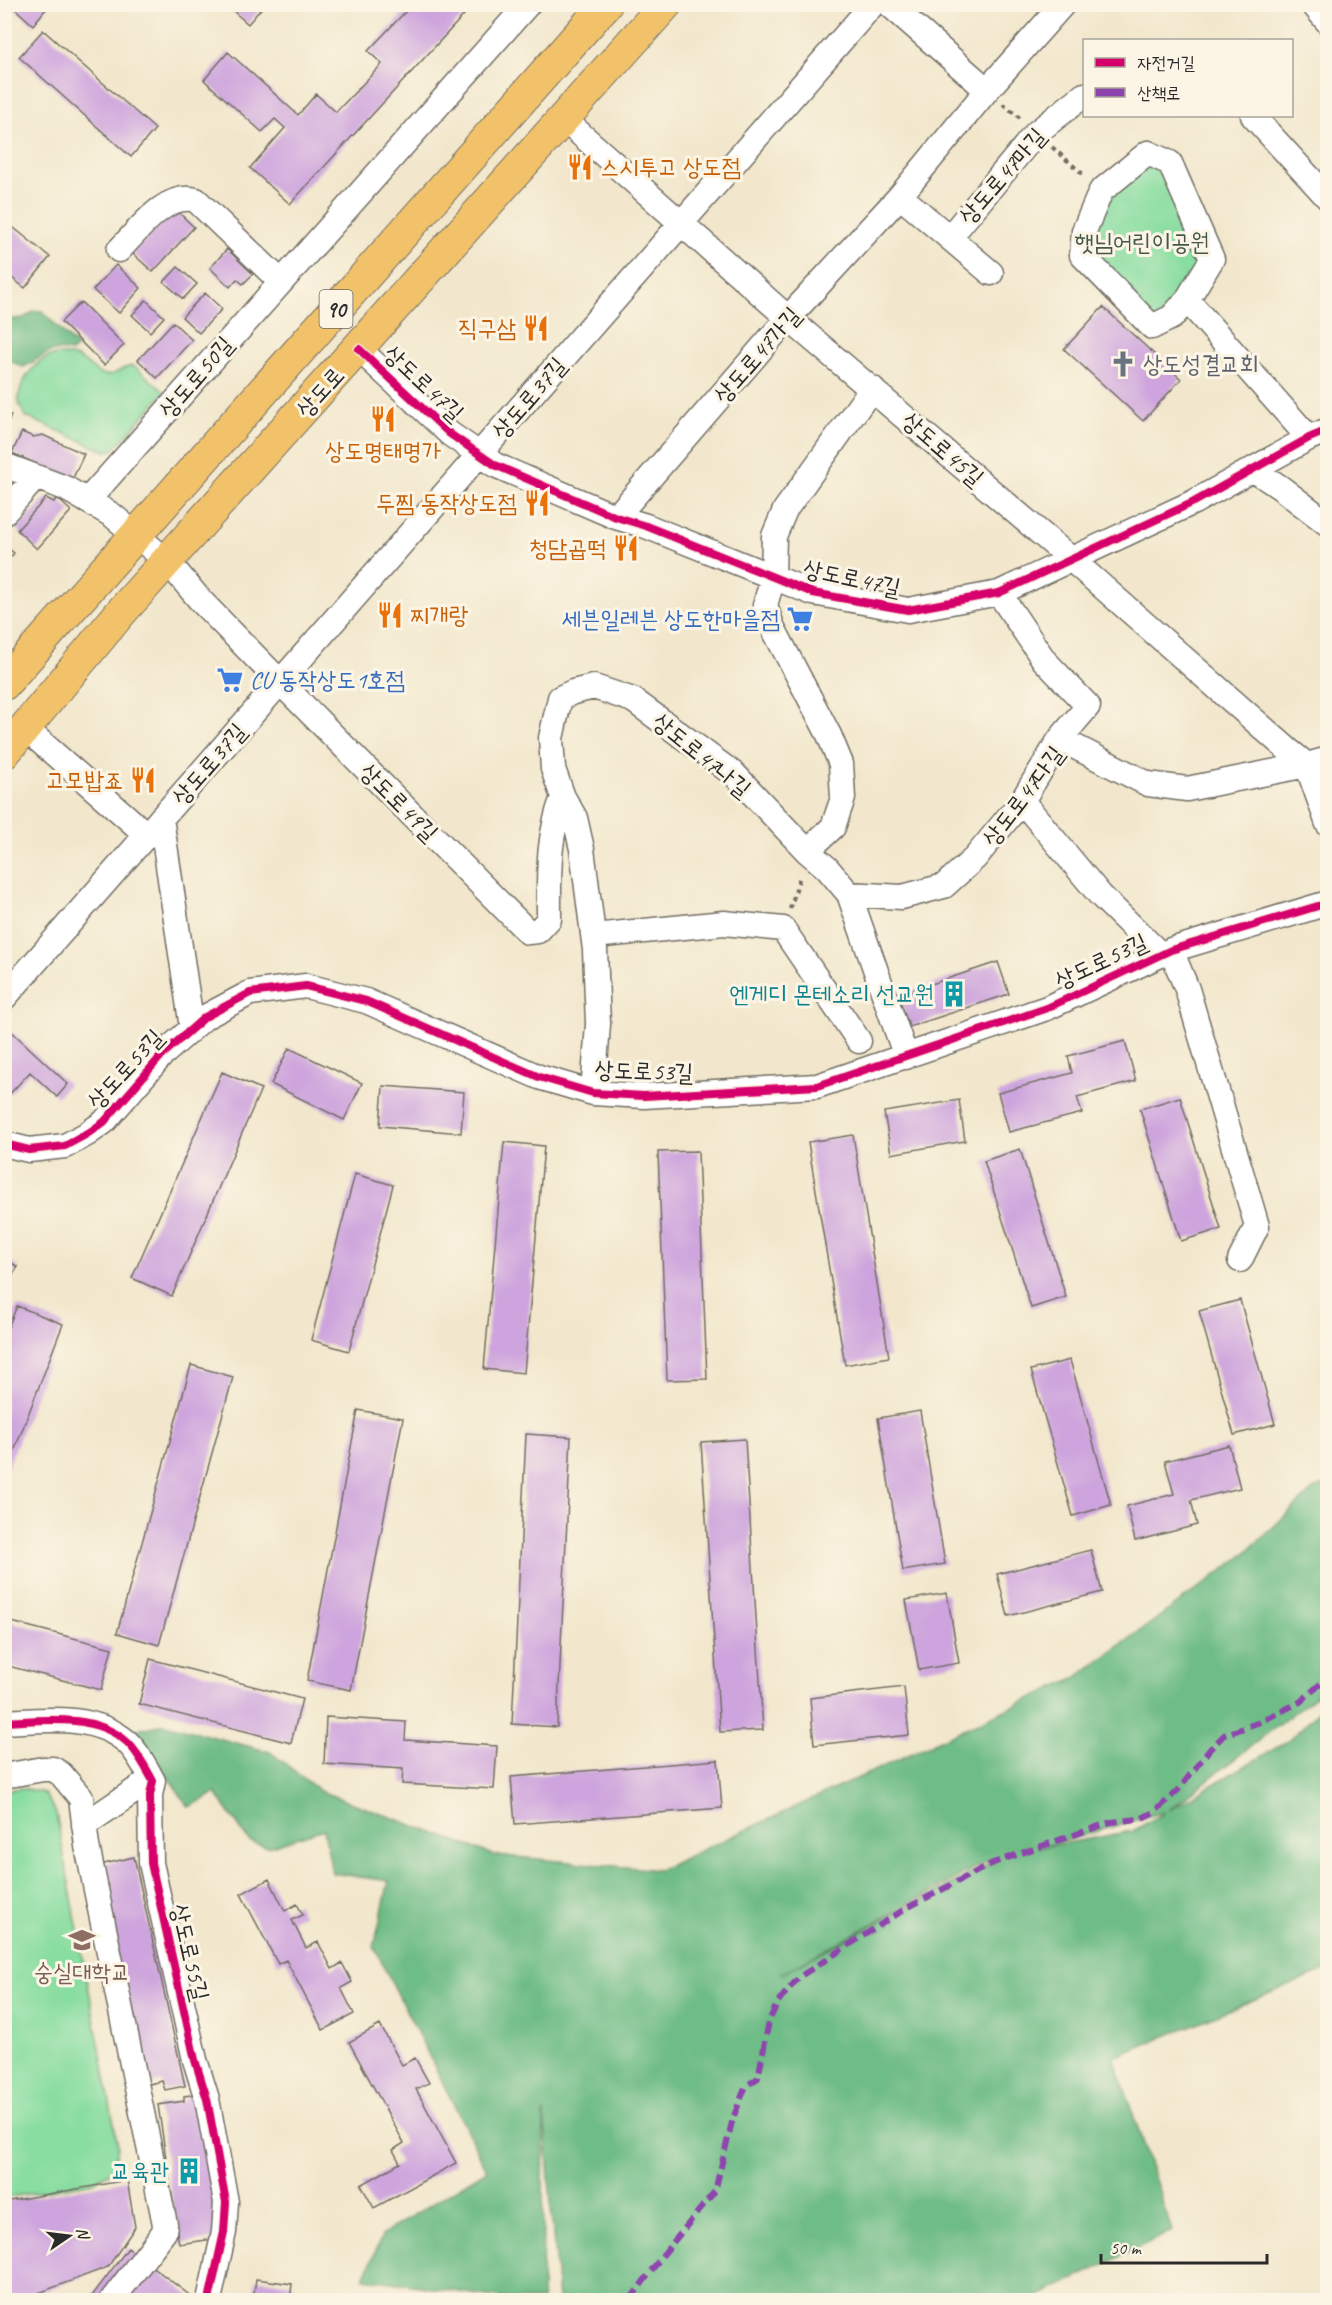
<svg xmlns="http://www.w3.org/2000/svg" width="1332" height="2305" font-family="Caveat,'Poor Story',sans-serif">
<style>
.green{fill:#88dda0;stroke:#5a8466;stroke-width:1.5}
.forest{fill:#6ebc86;stroke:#4c7458;stroke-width:1.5;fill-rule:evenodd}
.building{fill:#cda4dd}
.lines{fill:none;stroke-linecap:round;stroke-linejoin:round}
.minor-casing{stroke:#716d63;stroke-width:27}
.major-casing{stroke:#716d63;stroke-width:34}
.path{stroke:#716d63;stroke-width:4;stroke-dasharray:4.5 4.5;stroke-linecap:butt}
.minor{stroke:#fff;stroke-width:24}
.major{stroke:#f2c26a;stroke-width:32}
.quiet{stroke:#8e44ad;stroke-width:6;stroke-dasharray:12 6;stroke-linecap:butt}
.cycleway-casing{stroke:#fcf5e5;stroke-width:11}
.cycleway{stroke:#d6006c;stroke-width:8}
.labels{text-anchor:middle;stroke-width:6;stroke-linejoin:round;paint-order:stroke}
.shield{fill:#fcf5e5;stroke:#6a6863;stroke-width:1.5}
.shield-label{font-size:22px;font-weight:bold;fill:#2b2b2b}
.food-label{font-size:24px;fill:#c56008;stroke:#fcf5e5;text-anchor:end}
.street-label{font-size:24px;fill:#2b2b2b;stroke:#fcf5e5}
.park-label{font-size:24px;fill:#425848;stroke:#fcf5e5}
.worship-label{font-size:24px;fill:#5b616d;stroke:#fcf5e5;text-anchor:start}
.shop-label{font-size:24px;fill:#366cbe;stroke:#fcf5e5;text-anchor:end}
.culture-label{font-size:24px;fill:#0d838f;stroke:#fcf5e5;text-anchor:end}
.education-label{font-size:24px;fill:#785e54;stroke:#fcf5e5}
</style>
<rect width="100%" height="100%" fill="#fcf5e5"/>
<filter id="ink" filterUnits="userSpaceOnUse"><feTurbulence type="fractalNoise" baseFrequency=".0167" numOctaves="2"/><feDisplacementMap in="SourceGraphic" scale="12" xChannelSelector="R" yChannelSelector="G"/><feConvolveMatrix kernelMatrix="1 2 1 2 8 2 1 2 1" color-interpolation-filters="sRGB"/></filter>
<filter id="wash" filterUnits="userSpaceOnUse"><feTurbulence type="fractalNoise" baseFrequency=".008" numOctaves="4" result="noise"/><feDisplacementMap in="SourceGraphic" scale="24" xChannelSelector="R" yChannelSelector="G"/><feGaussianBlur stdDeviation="1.35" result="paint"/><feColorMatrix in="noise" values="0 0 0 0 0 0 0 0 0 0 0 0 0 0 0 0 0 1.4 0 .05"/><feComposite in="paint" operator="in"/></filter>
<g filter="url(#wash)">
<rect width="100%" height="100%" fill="#f2e7cc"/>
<path class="green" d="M1147 155 1171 170 1207 260 1152 327 1084 259 1101 202Z
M62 355C68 356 76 356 81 360 90 365 96 375 107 375 118 375 123 365 134 366L165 392 113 450 105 451 26 417C22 410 17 404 19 395 21 381 35 362 48 357 52 355 58 355 62 355Z
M21 1788 44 1793 56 1813 118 2146 114 2170 93 2182 5 2198 4 1791Z"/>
<path class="forest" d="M35 311H42L77 347 71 352C48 346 42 359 23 367L5 358V320L24 318Z
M1327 1484V1687L1169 1810 1288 1741 1327 1703V1970L1114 2057 1172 2231 1037 2297 1034 2300H558L544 2112 542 2300H515L364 2278 383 2234 487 2170 374 1947 389 1881 332 1873 324 1829 268 1847 249 1841 216 1793 189 1807 135 1730 165 1724 270 1752 320 1791 493 1855 659 1870 1077 1677 1241 1557 1314 1489ZM1164 1813 1133 1831 1039 1848 1163 1812ZM994 1860 995 1861 781 1974 983 1863Z"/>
<g id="blocks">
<path class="building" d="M10 4H50L33 25Z
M225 4H265L248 24Z
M400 4H474L290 204 250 168 285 128 275 119 262 132 204 80 228 52 298 115 316 94 336 112 382 64 368 51 406 11Z
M43 30 155 129 131 157 19 57Z
M174 208 194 227 153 272 132 253Z
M4 220 50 257 25 288 4 272Z
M227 249 253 274 243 284 237 279 230 287 210 268Z
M116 265 141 288 119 313 93 290Z
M178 267 197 284 183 299 164 282Z
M205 293 222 309 199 333 182 317Z
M146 300 164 317 150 332 132 315Z
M81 302 124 345 104 365 61 322Z
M1103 307 1181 379 1143 421 1064 349Z
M173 322 192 340 157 378 138 360Z
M4 413 11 415 5 432H4Z
M22 432 33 437 43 435 84 454 72 480 12 453Z
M46 498 54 502 57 498 71 511 37 549 17 530Z
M4 545 14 553 4 565Z
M998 962 1009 994 909 1027 898 995Z
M10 1030 68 1084 57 1097 30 1072 4 1100V1036Z
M1125 1041 1136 1081 1077 1097 1082 1113 1009 1132 998 1093 1072 1073 1068 1056Z
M289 1048 362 1083 344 1120 271 1084Z
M222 1072 261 1089 172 1296 132 1278Z
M383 1086 464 1092 461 1133 380 1126Z
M1180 1097 1221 1229 1181 1241 1140 1109Z
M959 1100 965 1141 891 1154 884 1112Z
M853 1135 889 1357 845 1365 808 1142Z
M504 1142 544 1146 524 1373 484 1369Z
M1020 1149 1066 1297 1031 1308 984 1161Z
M698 1151 707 1379 667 1380 658 1152Z
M355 1174 393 1185 349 1351 311 1340Z
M4 1258 18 1267 4 1288Z
M1240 1300 1275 1424 1234 1435 1199 1311Z
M17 1306 63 1324 5 1475 4 1337Z
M1070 1360 1111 1505 1073 1516 1031 1370Z
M191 1365 233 1377 159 1645 117 1633Z
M358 1410 403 1418 351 1690 307 1681Z
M920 1411 945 1564 903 1571 878 1418Z
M526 1434 571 1437 557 1727 512 1724Z
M745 1439 763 1730 720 1732 701 1442Z
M1229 1445 1240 1488 1191 1500 1197 1525 1135 1541 1127 1506 1174 1494 1165 1461Z
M1091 1550 1102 1592 1008 1616 997 1574Z
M947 1593 959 1663 919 1670 906 1600Z
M4 1620 112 1648 101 1690 4 1665Z
M150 1659 302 1699 291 1743 139 1704Z
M904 1687 909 1735 814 1745 810 1698Z
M326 1717 406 1722 405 1740 497 1746 494 1789 402 1784 403 1769 324 1764Z
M718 1760 722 1808 515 1824 511 1777Z
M134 1857 185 2086 165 2090 162 2081 145 2085 95 1866Z
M269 1879 285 1911 297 1904 303 1915 292 1920 306 1948 318 1942 332 1969 342 1963 352 1982 341 1988 354 2014 323 2030 286 1960 278 1964 241 1894Z
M380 2025 402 2065 415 2058 429 2083 416 2089 456 2163 374 2208 361 2185 400 2163 393 2150 404 2143 349 2042Z
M198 2094 220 2238 179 2244 158 2105 184 2101V2096Z
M127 2180 135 2227 108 2267 20 2300H4V2202Z
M128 2248 192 2297 189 2300H89Z
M256 2279 292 2284 290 2300H253Z"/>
</g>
</g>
<g filter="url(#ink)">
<use href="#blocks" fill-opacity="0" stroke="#716d63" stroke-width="1.5"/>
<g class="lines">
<g class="minor-casing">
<path id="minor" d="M889 4 987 90
M1313 4 1328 22
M1253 116 1328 198
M561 120 576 130 788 318 1072 560 1287 749 1307 765 1328 759
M1148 153 1170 163 1212 259 1187 300 1172 317 1152 327 1082 255 1084 231 1101 191Z
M900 196 991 273
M950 237 1036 133 1084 95
M119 250C138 231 166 191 196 200L280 281
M1187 300 1309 438
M359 349 450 434 495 465 616 517 646 526 813 593 908 610 999 593 1194 502 1309 438 1328 430
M4 465 65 488 112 515 168 562 200 600 280 682 528 932 538 931 549 919C549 875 547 839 563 797
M1254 470 1281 488 1328 524
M87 501 528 4
M4 513 36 477
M616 517 788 318 900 196 987 90 1063 4
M999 593 1044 660 1088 706 1060 739
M26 729 147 835
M1022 801 1100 895 1161 955
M161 818 192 1028
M807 851 833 827 843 798 841 764 829 735 772 626 765 605 773 578 774 536 785 510 872 388
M849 894 902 897 944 886 975 858 1022 801 1060 739 1148 784 1187 789 1307 765 1328 824
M594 936 724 923 783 929 859 1041
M1171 950 1187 989 1257 1226 1240 1260
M4 998 873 4
M593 1093 598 1024 595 950 582 849 575 818 563 797 553 769 551 738 560 698 573 692 594 687 633 700 735 775 807 851 827 868 849 894 906 1057
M4 1144 29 1150 65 1146 87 1134 104 1122 162 1055 205 1017 250 993 306 986 366 1001 539 1077 593 1093 644 1096 817 1086 1047 1008 1171 950 1328 903
M4 1722C44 1720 94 1713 127 1742 137 1751 146 1768 153 1781L150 1795 151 1863 195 2060 207 2099 226 2202 224 2232 209 2300
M4 1776 43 1769H53L61 1774 81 1798 87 1846 165 2224 164 2232 112 2300
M84 1825 152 1779"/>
</g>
<g class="major-casing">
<path id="major" d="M4 684 606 4
M4 753 122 611 666 4"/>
</g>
<path class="path" d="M1003 104 1020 118
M1052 147 1085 176
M790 909 800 876"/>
<use href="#minor" class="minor"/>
<use href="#major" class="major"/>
<path class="quiet" d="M630 2300 662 2256 715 2191 733 2118 746 2086 758 2078 769 2021 778 2002 799 1977 905 1909 993 1863 1111 1822 1140 1819 1156 1811 1179 1789 1210 1749 1224 1735 1260 1722 1300 1702 1328 1677"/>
<g class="cycleway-casing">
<path id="cycleway" d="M359 349 450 434 495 465 616 517 646 526 813 593 908 610 999 593 1194 502 1309 438 1328 430
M4 1144 29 1150 65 1146 87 1134 104 1122 162 1055 205 1017 250 993 306 986 366 1001 539 1077 593 1093 644 1096 817 1086 1047 1008 1171 950 1328 903
M4 1722C44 1720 94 1713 127 1742 137 1751 146 1768 153 1781L150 1795 151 1863 195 2060 207 2099 226 2202 224 2232 209 2300"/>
</g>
<use href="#cycleway" class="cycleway"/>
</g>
</g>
<defs>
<g id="restaurant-bare" transform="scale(2.07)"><path d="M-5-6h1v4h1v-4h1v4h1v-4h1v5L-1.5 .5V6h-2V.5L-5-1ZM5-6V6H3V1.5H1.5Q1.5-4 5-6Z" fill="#e8710a" stroke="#fcf5e5" stroke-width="2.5" paint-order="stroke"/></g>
<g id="church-bare" transform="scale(2.07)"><path d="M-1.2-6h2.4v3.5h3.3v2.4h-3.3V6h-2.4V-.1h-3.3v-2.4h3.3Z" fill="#6b7280" stroke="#fcf5e5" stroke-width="2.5" paint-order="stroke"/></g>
<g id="supermarket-bare" transform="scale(2.07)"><path d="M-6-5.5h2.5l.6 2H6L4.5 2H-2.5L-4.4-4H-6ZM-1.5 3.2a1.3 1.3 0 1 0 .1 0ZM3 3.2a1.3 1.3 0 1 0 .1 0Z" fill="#3f7fe0" stroke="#fcf5e5" stroke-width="2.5" paint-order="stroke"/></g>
<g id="building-bare" transform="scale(2.07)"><path d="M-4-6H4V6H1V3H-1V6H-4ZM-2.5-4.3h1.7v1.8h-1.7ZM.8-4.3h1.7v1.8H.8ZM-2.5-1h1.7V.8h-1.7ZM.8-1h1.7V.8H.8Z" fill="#0f9aa8" stroke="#fcf5e5" stroke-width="2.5" paint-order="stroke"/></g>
<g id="university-bare" transform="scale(2.07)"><path d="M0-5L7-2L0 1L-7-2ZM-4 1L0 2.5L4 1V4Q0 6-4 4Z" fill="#8d6e63" stroke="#fcf5e5" stroke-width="2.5" paint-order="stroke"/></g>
</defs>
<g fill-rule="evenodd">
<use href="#restaurant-bare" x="580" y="167"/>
<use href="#restaurant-bare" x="536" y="328"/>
<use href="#church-bare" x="1123" y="364"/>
<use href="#restaurant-bare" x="383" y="419"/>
<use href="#restaurant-bare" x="537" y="503"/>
<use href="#restaurant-bare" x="626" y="548"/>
<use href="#restaurant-bare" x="390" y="615"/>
<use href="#supermarket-bare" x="800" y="619"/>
<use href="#supermarket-bare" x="230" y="680"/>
<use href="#restaurant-bare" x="143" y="780"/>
<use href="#building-bare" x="954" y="994"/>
<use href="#university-bare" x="82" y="1940"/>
<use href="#building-bare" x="189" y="2171"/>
</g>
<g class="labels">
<rect class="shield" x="319.5" y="290" width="33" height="38" rx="4.5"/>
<g class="shield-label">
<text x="336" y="317">90</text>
</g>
<g class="food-label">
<text x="600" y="175" text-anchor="start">스시투고 상도점</text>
<text x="516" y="336">직구삼</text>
<text x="383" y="459" text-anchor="middle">상도명태명가</text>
<text x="517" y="511">두찜 동작상도점</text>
<text x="606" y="556">청담곱떡</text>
<text x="410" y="623" text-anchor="start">찌개랑</text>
<text x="123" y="788">고모밥죠</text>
</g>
<g class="street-label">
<text transform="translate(1002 176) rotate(-49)" y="8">상도로47마길</text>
<text transform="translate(757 355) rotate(-49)" y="8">상도로47가길</text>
<text transform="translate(196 377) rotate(-49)" y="8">상도로50길</text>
<text transform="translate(424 383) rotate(43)" y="8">상도로47길</text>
<text transform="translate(320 392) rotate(-48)" y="8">상도로</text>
<text transform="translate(529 398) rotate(-49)" y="8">상도로37길</text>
<text transform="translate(943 449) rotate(41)" y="8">상도로45길</text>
<text transform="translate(852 578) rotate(12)" y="8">상도로47길</text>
<text transform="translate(702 755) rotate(39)" y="8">상도로47나길</text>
<text transform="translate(209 764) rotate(-49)" y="8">상도로37길</text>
<text transform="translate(1023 796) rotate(-53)" y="8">상도로47다길</text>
<text transform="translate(399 802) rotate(45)" y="8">상도로49길</text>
<text transform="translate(1101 961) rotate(-25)" y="8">상도로53길</text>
<text transform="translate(125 1069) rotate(-47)" y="8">상도로53길</text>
<text transform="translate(644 1071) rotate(2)" y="8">상도로53길</text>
<text transform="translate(190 1952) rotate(77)" y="8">상도로55길</text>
</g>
<g class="park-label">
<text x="1142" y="250">햇님어린이공원</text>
</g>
<g class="worship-label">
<text x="1143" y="372">상도성결교회</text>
</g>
<g class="shop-label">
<text x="780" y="627">세븐일레븐 상도한마을점</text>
<text x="250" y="688" text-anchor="start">CU 동작상도1호점</text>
</g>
<g class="culture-label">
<text x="934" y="1002">엔게디 몬테소리 선교원</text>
<text x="169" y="2179">교육관</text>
</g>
<g class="education-label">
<text x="82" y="1980">숭실대학교</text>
</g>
</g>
<rect width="1332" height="2305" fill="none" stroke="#fcf5e5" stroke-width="24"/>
<rect x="1083" y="39" width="210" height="78" fill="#fcf5e5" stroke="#a8a49b" stroke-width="1.5"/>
<rect x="1095" y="58" width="30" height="9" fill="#d6006c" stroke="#a8a49b" stroke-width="1.5"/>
<text x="1137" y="69" font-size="18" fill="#2b2b2b">자전거길</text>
<rect x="1095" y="88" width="30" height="9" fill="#8e44ad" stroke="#a8a49b" stroke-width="1.5"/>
<text x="1137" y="99" font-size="18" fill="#2b2b2b">산책로</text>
<g transform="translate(69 2236) rotate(76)" stroke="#fcf5e5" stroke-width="4.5" paint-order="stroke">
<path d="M0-4.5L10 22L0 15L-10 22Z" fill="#2b2b2b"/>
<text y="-9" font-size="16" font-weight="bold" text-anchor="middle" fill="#2b2b2b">N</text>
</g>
<path d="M1101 2254v9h166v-9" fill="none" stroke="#2b2b2b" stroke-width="3"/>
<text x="1110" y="2254" font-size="18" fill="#2b2b2b" stroke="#fcf5e5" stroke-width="4.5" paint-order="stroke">50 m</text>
</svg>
